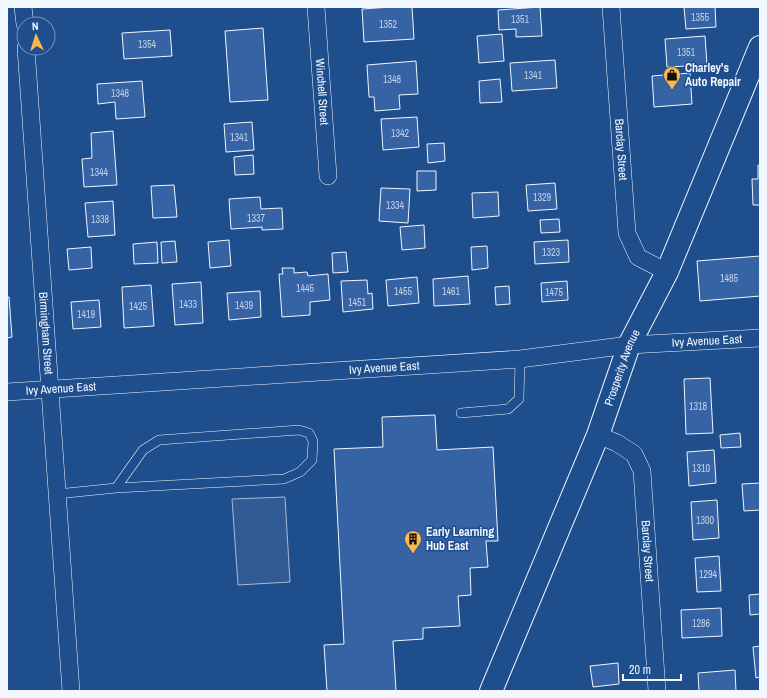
<svg xmlns="http://www.w3.org/2000/svg" width="767" height="698" font-family="'Archivo Narrow',sans-serif">
<style>
.built{fill:#305b95;stroke:#a8bbd7}
.building{fill:#3563a3;stroke:#f2f6ff}
.lines{fill:none;stroke-linecap:round;stroke-linejoin:round}
.lane-casing{stroke:#f2f6ff;stroke-width:10}
.street-casing{stroke:#f2f6ff;stroke-width:18}
.secondary-casing{stroke:#f2f6ff;stroke-width:24}
.lane{stroke:#1f4e8c;stroke-width:9}
.street{stroke:#1f4e8c;stroke-width:17}
.secondary{stroke:#1f4e8c;stroke-width:22}
.labels{text-anchor:middle;stroke-width:3;stroke-linejoin:round;paint-order:stroke}
.number-label{font-size:10px;fill:#c3d1e8}
.poi-label{font-size:12px;font-weight:bold;fill:#f2f6ff;stroke:#1f4e8c;text-anchor:start}
.street-label{font-size:12px;fill:#f2f6ff;stroke:#1f4e8c}
</style>
<rect width="100%" height="100%" fill="#1f4e8c"/>
<path class="built" d="M285 497 290 582 238 585 232 499Z"/>
<path class="building" d="M391 7H412L414 39 364 42 362 9Z
M540 7 542 36 516 37V29L499 30 498 10Z
M684 7H715L716 27 686 29Z
M263 28 268 100 230 102 225 31Z
M170 30 172 56 124 59 122 33Z
M502 34 504 61 479 63 477 36Z
M705 36 707 65 667 67 665 39Z
M555 60 557 88 512 91 510 63Z
M416 61 418 94 399 95 400 109 375 111 374 97H369L367 65Z
M690 73 692 104 654 107 652 76Z
M500 79 502 102 480 103 479 81Z
M142 81 145 117 116 119 115 102 98 104 97 84Z
M417 117 419 147 383 150 381 119Z
M252 122 254 150 226 152 224 124Z
M113 131 117 185 84 187 82 159 92 158 91 133Z
M444 143 445 161 428 163 427 144Z
M253 155 254 174 235 175 234 157Z
M758 165H760V205H753L752 179H758Z
M417 171H436V190L417 191Z
M555 183 557 209 528 211 526 185Z
M174 185 177 217 153 218 151 186Z
M381 188 410 189 408 223 379 221Z
M498 192 499 216 473 218 472 193Z
M260 197 261 209 282 208 283 229 262 230V227L231 229 229 199Z
M113 201 115 235 88 237 85 203Z
M559 219 560 232 541 233 540 220Z
M424 225 425 248 402 250 400 227Z
M229 240 231 266 210 268 208 242Z
M568 240 569 262 535 264 534 242Z
M175 241 177 262 162 263 161 242Z
M157 242 158 263 134 264 133 244Z
M487 246 488 268 472 270 471 247Z
M91 247 92 268 69 270 67 249Z
M346 252 348 272 333 273 332 253Z
M760 256V296L700 301 697 261Z
M282 268H294V273L307 272 308 276 328 274 330 300 310 302V315L282 317 279 274H283Z
M468 276 470 304 434 306 433 279Z
M417 277 419 303 388 306 386 280Z
M367 280 368 294 372 293 373 309 343 312 341 281Z
M567 281 568 300 542 302 541 283Z
M201 282 203 323 175 325 172 284Z
M151 285 154 326 124 328 122 287Z
M509 286 510 304 496 305 495 287Z
M260 291 261 317 229 320 227 293Z
M7 297H9L12 337 7 338Z
M99 300 101 327 73 329 71 302Z
M710 378 713 433 686 434 684 379Z
M435 415 437 450 493 447 498 541H486L488 567 470 568 471 595 458 596 460 626 423 628V639L393 641 396 691H327L324 645 344 644 334 449 383 447 382 417Z
M740 433 741 447 721 448 720 435Z
M714 450 716 483 689 486 687 452Z
M760 483V510L744 511 742 484Z
M717 500 719 538 693 540 691 502Z
M719 556 721 591 697 592 695 558Z
M760 594V614L750 615 749 595Z
M721 608 722 636 682 638 681 610Z
M760 646V677L756 678 753 647Z
M618 663 619 684 593 687 590 666Z
M735 670 736 691H699L698 673Z"/>
<g class="lines">
<g class="lane-casing">
<path id="lane" d="M461 413 508 409 519 399 520 359
M57 494 116 488 284 479 300 472 312 460 313 441 309 433 299 430 159 440 143 450 116 488"/>
</g>
<g class="street-casing">
<g id="street">
<path d="M23 7 25 24"/>
<path id="s1" d="M316 7 328 176"/>
<path id="s2" d="M611 7 627 233 638 257 667 272"/>
<path id="s3" d="M26 48 71 691"/>
<path id="s4" d="M7 392 520 359 629 345 760 338"/>
<path id="s5" d="M598 435 617 443 634 454 642 471 657 691"/>
</g>
</g>
<g class="secondary-casing">
<g id="secondary">
<path id="s6" d="M491 691 598 435 629 345 667 272 760 47"/>
</g>
</g>
<use href="#lane" class="lane"/>
<use href="#street" class="street"/>
<use href="#secondary" class="secondary"/>
</g>
<defs>
<g id="shop-pin" transform="scale(0.9)"><path d="M0 17L-7.5 6A9.5 9.5 0 1 1 7.5 6Z" fill="#ffb74d" stroke="#1f4e8c"/><path d="M-5-2.5h2.3a2.7 3.5 0 0 1 5.4 0H5L5.5 6h-11ZM-1.5-2.5h3a1.5 2.3 0 0 0-3 0Z" fill="#111"/></g>
<g id="building-pin" transform="scale(0.9)"><path d="M0 17L-7.5 6A9.5 9.5 0 1 1 7.5 6Z" fill="#ffb74d" stroke="#1f4e8c"/><path d="M-4-6H4V6H1V3H-1V6H-4ZM-2.5-4.3h1.7v1.8h-1.7ZM.8-4.3h1.7v1.8H.8ZM-2.5-1h1.7V.8h-1.7ZM.8-1h1.7V.8H.8Z" fill="#111"/></g>
</defs>
<g fill-rule="evenodd">
<use href="#shop-pin" x="672" y="75"/>
<use href="#building-pin" x="413" y="539"/>
</g>
<g class="labels">
<g class="number-label">
<text x="700" y="21">1355</text>
<text x="520" y="23">1351</text>
<text x="388" y="28">1352</text>
<text x="147" y="48">1354</text>
<text x="686" y="56">1351</text>
<text x="533" y="79">1341</text>
<text x="392" y="83">1348</text>
<text x="120" y="97">1348</text>
<text x="400" y="137">1342</text>
<text x="239" y="141">1341</text>
<text x="99" y="176">1344</text>
<text x="542" y="201">1329</text>
<text x="395" y="209">1334</text>
<text x="256" y="222">1337</text>
<text x="100" y="223">1338</text>
<text x="551" y="256">1323</text>
<text x="729" y="282">1485</text>
<text x="305" y="292">1445</text>
<text x="403" y="295">1455</text>
<text x="451" y="295">1461</text>
<text x="554" y="296">1475</text>
<text x="357" y="306">1451</text>
<text x="188" y="308">1433</text>
<text x="244" y="309">1439</text>
<text x="138" y="310">1425</text>
<text x="86" y="318">1419</text>
<text x="698" y="410">1318</text>
<text x="701" y="472">1310</text>
<text x="705" y="524">1300</text>
<text x="708" y="578">1294</text>
<text x="701" y="627">1286</text>
</g>
<g class="poi-label">
<text x="685" y="72">Charley's<tspan x="685" dy="14">Auto Repair</tspan></text>
<text x="426" y="536">Early Learning<tspan x="426" dy="14">Hub East</tspan></text>
</g>
<g class="street-label">
<text dy="4" stroke="none"><textPath href="#s1" startOffset="85">Winchell Street</textPath></text>
<text dy="4" stroke="none"><textPath href="#s2" startOffset="143">Barclay Street</textPath></text>
<text dy="4" stroke="none"><textPath href="#s3" startOffset="286">Birmingham Street</textPath></text>
<text dy="4" stroke="none"><textPath href="#s4" startOffset="702">Ivy Avenue East</textPath></text>
<text dy="4" stroke="none"><textPath href="#s4" startOffset="378">Ivy Avenue East</textPath></text>
<text dy="4" stroke="none"><textPath href="#s6" startOffset="349">Prosperity Avenue</textPath></text>
<text dy="4" stroke="none"><textPath href="#s4" startOffset="54">Ivy Avenue East</textPath></text>
<text dy="4" stroke="none"><textPath href="#s5" startOffset="140">Barclay Street</textPath></text>
</g>
</g>
<rect width="767" height="698" fill="none" stroke="#f2f6ff" stroke-width="16"/>
<g transform="translate(36 36) rotate(356)"><circle r="19" fill="#1f4e8c" stroke="#7391ba"/>
<path d="M0-3L7 15L0 10L-7 15Z" fill="#ffb74d"/>
<text y="-6" font-size="11" font-weight="bold" text-anchor="middle" fill="#f2f6ff">N</text>
</g>
<path d="M623 674v6h58v-6" fill="none" stroke="#f2f6ff" stroke-width="2"/>
<text x="629" y="674" font-size="12" fill="#f2f6ff" stroke="#1f4e8c" stroke-width="3" paint-order="stroke">20 m</text>
</svg>
